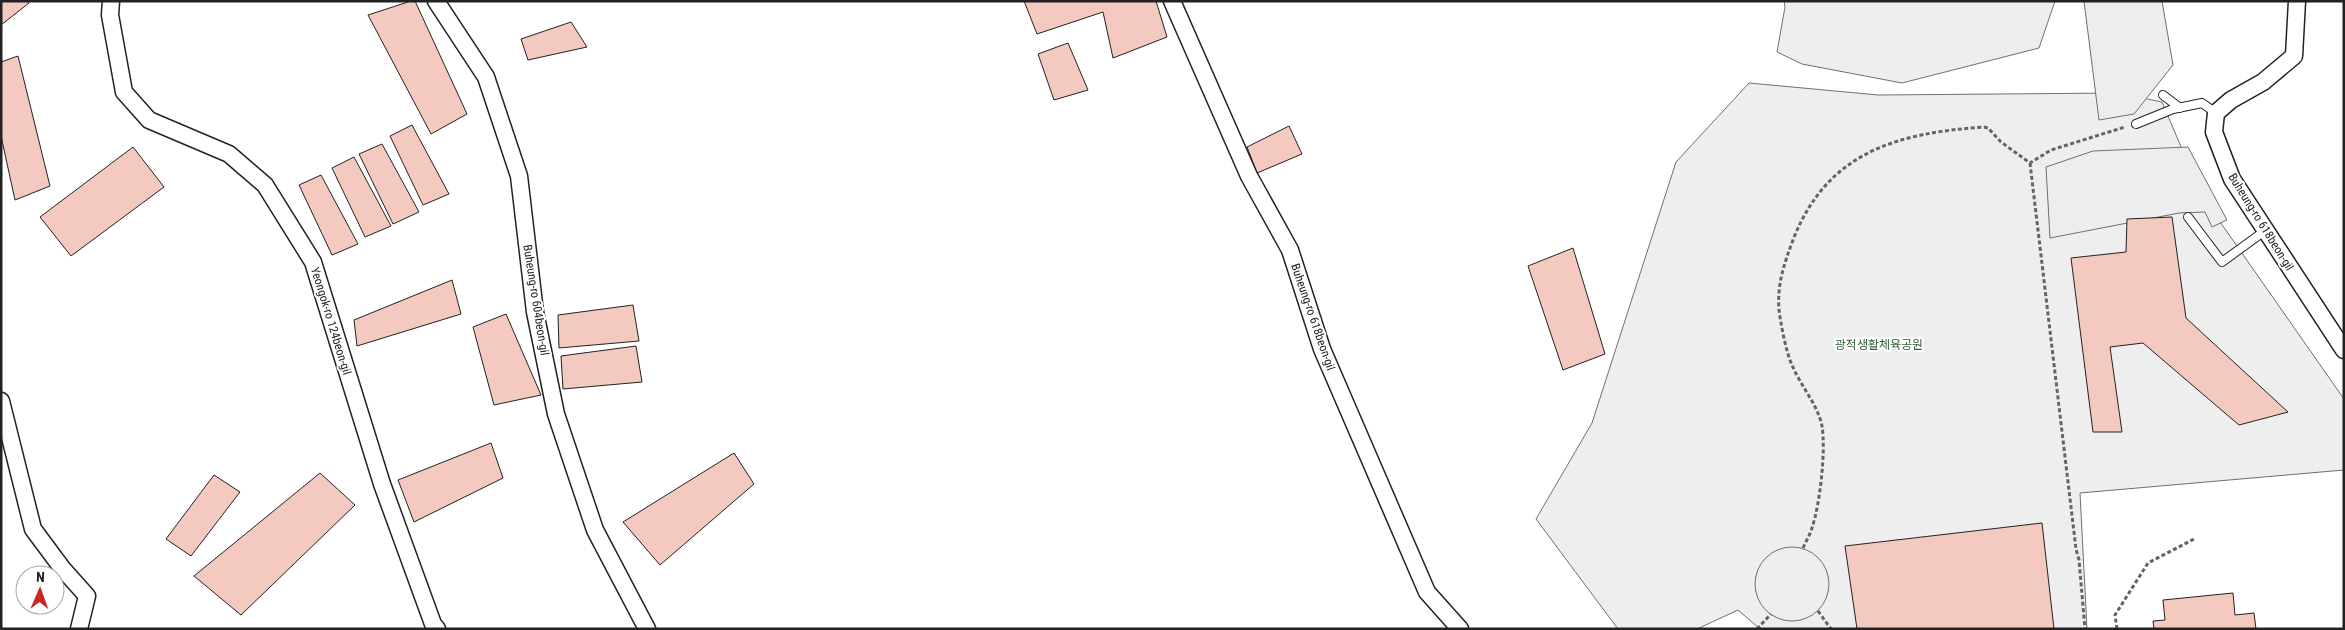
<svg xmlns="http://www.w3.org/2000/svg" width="2345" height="630" font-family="'Roboto Condensed','Noto Sans KR',sans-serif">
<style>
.green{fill:#eee;stroke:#6f6f6f}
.parking{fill:#ededed;stroke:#6f6f6f}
.building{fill:#f3c9c0;stroke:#222}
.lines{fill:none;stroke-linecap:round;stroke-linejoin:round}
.service-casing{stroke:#222;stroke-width:10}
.minor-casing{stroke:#222;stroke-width:19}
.path{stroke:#646464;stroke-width:3;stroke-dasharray:4 2.5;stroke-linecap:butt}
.service{stroke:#fff;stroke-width:8}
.minor{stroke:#fff;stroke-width:16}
.labels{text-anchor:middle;stroke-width:4;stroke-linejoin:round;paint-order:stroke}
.street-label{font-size:12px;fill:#222;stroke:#fff}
.park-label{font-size:12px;fill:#2f5e38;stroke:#fff}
</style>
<rect width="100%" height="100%" fill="#fff"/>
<path class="green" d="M1784 1H2055L2039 48 1902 83 1802 64 1777 52 1785 7Z
M1749 83 1878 95 2118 93 2162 102 2202 196 2344 399V470L2080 493 2087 629H1760L1738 610 1697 629H1618L1536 519 1592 423 1676 162Z"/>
<path class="parking" d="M2084 1H2162L2173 65 2134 114 2099 120Z
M2188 147 2227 220 2212 227 2205 212 2179 213 2050 238 2046 167 2093 151Z
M1755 584a37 37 0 1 1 74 0a37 37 0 1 1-74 0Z"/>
<path class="building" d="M1 1H27L29 3 1 25Z
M411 1H415L467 114 431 134 368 15Z
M1024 1H1156L1167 37 1113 58 1103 12 1037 34Z
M571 22 587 47 528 60 521 39Z
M1068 43 1088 90 1054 100 1038 54Z
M18 56 50 186 15 200 1 136V62Z
M412 125 449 194 423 205 390 136Z
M1289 126 1302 154 1257 173 1247 147Z
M382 144 419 212 393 224 359 154Z
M133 147 164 187 71 256 40 217Z
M354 157 391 226 365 237 332 168Z
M321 175 358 244 332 255 299 185Z
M2172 217 2186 318 2288 412 2239 425 2143 343 2110 347 2122 432H2093L2071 258 2126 252 2127 219Z
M1573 248 1605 354 1563 370 1528 266Z
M452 280 461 314 357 346 354 320Z
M633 305 639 341 559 348 558 315Z
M506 314 541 395 494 405 473 327Z
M636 346 642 382 563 389 561 356Z
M491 443 503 478 414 522 398 480Z
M734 453 754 484 660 565 623 522Z
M320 473 355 505 241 615 194 576Z
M214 475 240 492 191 556 166 539Z
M2042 523 2054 629H1857L1845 546Z
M2233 593 2235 615 2254 613 2256 629H2154L2153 621 2165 620 2163 600Z"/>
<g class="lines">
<g class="service-casing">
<path id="service" d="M2163 95 2180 108
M2136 124 2173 109 2202 103 2216 113
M2188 217 2222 262 2266 230"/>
</g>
<g class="minor-casing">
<path id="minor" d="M111 1 110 15 124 92 149 120 229 154 265 185 313 262 382 484 433 624 437 629
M436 1 486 77 519 176 535 312 556 414 595 530 647 629
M1172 1 1249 176 1290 250 1322 349 1427 592 1460 629
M2297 1 2294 56 2263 82 2231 100 2216 113 2214 132 2232 179 2344 350
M1 401 33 529 62 568 87 596 79 629"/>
</g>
<path class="path" d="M2030 163 2076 549 2079 560 2085 629
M1803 548C1806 541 1810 535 1812 528 1820 504 1826 451 1822 426 1818 405 1800 385 1792 365 1786 352 1781 325 1779 310 1777 284 1784 264 1793 240 1827 152 1897 133 1984 127L1988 128 2001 142 2030 163 2051 150 2125 127
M1818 611 1831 629
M1757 629 1771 614
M2117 629 2115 615 2148 563 2194 539"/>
<use href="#service" class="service"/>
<use href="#minor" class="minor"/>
</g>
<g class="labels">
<g class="street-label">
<text transform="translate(2261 222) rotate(58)" y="4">Buheung-ro 618beon-gil</text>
<text transform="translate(536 300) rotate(81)" y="4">Buheung-ro 604beon-gil</text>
<text transform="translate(1313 317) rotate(71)" y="4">Buheung-ro 618beon-gil</text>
<text transform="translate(331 321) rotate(73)" y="4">Yeongok-ro 124beon-gil</text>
</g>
<g class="park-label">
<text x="1879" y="349">광적생활체육공원</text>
</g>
</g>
<rect width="2345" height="630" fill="none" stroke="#222222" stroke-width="5"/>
<g transform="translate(40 590) rotate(2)"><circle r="24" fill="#ffffff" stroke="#a7a7a7"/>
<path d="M0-4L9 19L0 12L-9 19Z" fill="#c62828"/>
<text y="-8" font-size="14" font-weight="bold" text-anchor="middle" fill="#222222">N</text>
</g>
</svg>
